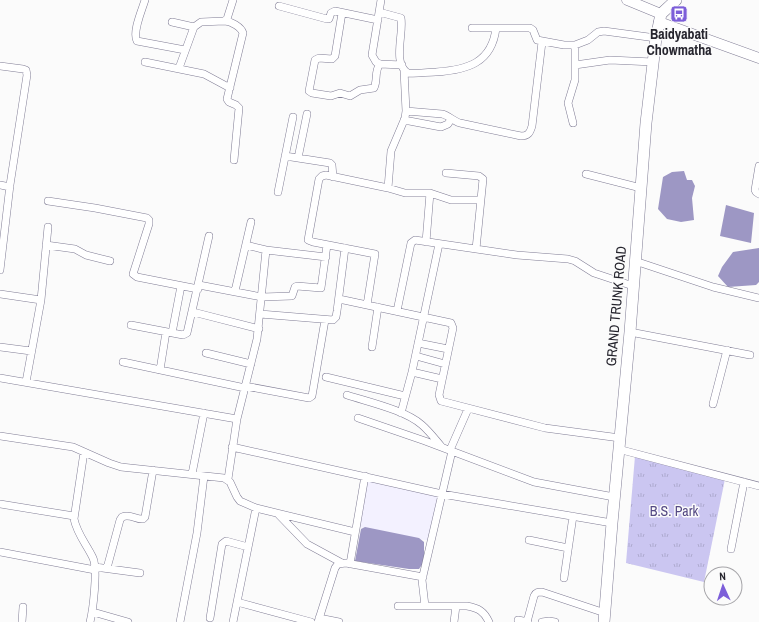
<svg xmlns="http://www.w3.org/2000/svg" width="759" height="622" font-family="'Archivo Narrow',sans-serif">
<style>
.built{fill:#f3f1ff}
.park{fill:url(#park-tufts)}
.water{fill:#9d97c4}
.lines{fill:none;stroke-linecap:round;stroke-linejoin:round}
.street-casing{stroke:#807d95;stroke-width:8}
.secondary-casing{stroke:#807d95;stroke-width:11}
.primary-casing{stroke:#807d95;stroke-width:12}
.street{stroke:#fff;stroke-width:7}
.secondary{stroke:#fff;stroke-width:10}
.primary{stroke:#fff;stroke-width:11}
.labels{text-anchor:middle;stroke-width:3;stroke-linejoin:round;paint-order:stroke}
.poi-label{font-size:14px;font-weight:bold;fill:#26252e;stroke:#fbfbfb}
.street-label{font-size:14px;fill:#26252e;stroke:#fbfbfb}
.park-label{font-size:14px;fill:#544984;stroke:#fbfbfb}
</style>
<defs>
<pattern id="park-tufts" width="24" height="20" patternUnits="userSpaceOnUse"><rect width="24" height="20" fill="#cbc6f1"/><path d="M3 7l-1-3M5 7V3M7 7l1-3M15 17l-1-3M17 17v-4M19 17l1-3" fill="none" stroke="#aeaacf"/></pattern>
</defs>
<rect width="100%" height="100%" fill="#fbfbfb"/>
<path class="built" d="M366 478 440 494 430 541 359 527Z"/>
<path class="park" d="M635 456 725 479 704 582 626 563Z"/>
<path class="water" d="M684 171 687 180H692L695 186 692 198 694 220 681 222 667 219 658 209 663 177 672 172Z
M726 205 754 213 751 243 720 236Z
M759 248V282L756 285 728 287 718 276 722 267 733 252Z
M365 527 419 538 424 542V562L419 569H409L355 561 361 529Z"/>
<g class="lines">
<g class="street-casing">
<path id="street" d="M145 0C142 10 132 32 137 41L185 50
M279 6 327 19H329L331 13 335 11 378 20
M379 12 401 18C404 33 392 64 408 73 417 74 427 72 436 72 467 70 492 63 496 28
M342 13 335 56 332 59 319 58 315 60 309 91 312 93 331 96 340 93 350 96 360 90 374 88C378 80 374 71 380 64L402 65
M224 21C231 21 241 27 243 33L227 99 229 102 236 105 239 108 234 160
M172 22 194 27
M472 28H530L533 30 537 40 564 45H575L588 40 598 32 604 31 656 38
M145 62 204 74 230 88
M380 64 376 62 372 55 381 0
M575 65 610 60 653 62
M0 66 23 69 26 70 27 75 10 185 0 270
M179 68 194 27 201 22 224 21 227 19 233 0
M406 111 442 114C448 115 453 121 460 123L521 136C528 136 530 133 532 126L542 42
M404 120 441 127 448 124 451 119
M573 123 568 103 575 80V45
M285 156 330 163 332 165 333 177
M298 158 307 114
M759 166 755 190 756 192 759 194
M446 173 479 176 483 179 476 249
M586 174 641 188
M0 185 10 187
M388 188 391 151 405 118 406 111 404 70
M278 192 293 117
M48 201 95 208 147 218 149 220V224L133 274 137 277 198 289
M426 242 430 193
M46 245 75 249 86 255 110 261
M246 245 266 250 326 257
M635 261 713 287 759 298
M199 285 262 297 292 296 295 287 297 286 321 288 327 245
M235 291 251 222
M0 294 41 300
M339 299 451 323 453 328 439 395 441 401 545 428 620 438
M367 305 375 254 313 242 308 240 319 179 322 176 326 175 388 188 405 193H430L451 200H480
M397 311 411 243 415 240 517 255 568 259 575 261 594 273 633 286
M193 312 259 329
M260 314 333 320 336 317 337 311 345 248
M131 325 183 335 187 333 209 236
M630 332 750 355
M172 333 181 286
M418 343 448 349
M0 347 31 351
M372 347 378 307
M206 353 251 364
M416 356 445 364
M123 362 245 388
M160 370 166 332
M412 372 442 379
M326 377 405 396
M0 378 237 419
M26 382 41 300 48 227
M245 386 309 398 312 396 325 320
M347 395C368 402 405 410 422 425 429 431 435 439 441 446
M713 404 727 350
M401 413 412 372 439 244
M358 418 425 441 534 482 614 497
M0 436 73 447 109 463 121 467 224 478 230 482 237 497 240 501 256 508 355 532
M232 447 442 494 612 523
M618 449 759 486
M450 450 468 409
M84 452 74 519C77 534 87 545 93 558 98 569 93 610 90 622
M192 474 204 413
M228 479 237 419 257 339 266 250
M0 504 74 516
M279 515 307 544 342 563
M529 540 568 548
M731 549 744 482
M0 552 95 570
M350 564 365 476
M95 567 140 573
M107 568 120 520 122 517C130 513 136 520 143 519L145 517 153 470
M564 578 573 516
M237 602 311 622
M398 606H467C478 608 484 611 489 622
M425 606 422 580 452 451
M93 612 128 622
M210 618 222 544 226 541 248 547
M319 618 339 622
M518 620 528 622
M22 622 23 607
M180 622 197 533 204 476
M233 622 256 508
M318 622 335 568 338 564 346 563 423 577
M454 622 456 606
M527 622 534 596C536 592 538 592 542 592L605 613
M542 622 549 621 555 622"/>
</g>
<g class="secondary-casing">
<path id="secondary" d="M627 0 661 14
M659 22 759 58"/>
</g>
<g class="primary-casing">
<path id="primary" d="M604 622 612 523 630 332 646 123 656 38 661 14 676 0"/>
</g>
<use href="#street" class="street"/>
<use href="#secondary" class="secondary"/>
<use href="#primary" class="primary"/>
</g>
<defs>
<g id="bus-square" transform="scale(0.9)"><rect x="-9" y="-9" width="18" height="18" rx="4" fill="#7c5ed9" stroke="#fbfbfb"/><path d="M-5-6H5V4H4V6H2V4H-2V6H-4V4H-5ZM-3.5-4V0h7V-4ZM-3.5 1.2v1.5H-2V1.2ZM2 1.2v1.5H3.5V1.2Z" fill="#fff"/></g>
</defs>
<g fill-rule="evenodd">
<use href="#bus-square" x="679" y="14"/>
</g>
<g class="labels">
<g class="poi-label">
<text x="679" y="39">Baidyabati<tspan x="679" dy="16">Chowmatha</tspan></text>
</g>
<g class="street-label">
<text transform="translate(616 306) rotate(-85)" y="5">GRAND TRUNK ROAD</text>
</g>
<g class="park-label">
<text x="674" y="516">B.S. Park</text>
</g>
</g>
<g transform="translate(723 586) rotate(357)"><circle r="19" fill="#fbfbfb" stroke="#a6a5a9"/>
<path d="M0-3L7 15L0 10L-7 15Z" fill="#7c5ed9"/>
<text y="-6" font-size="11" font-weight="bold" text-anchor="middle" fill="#26252e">N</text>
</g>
</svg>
